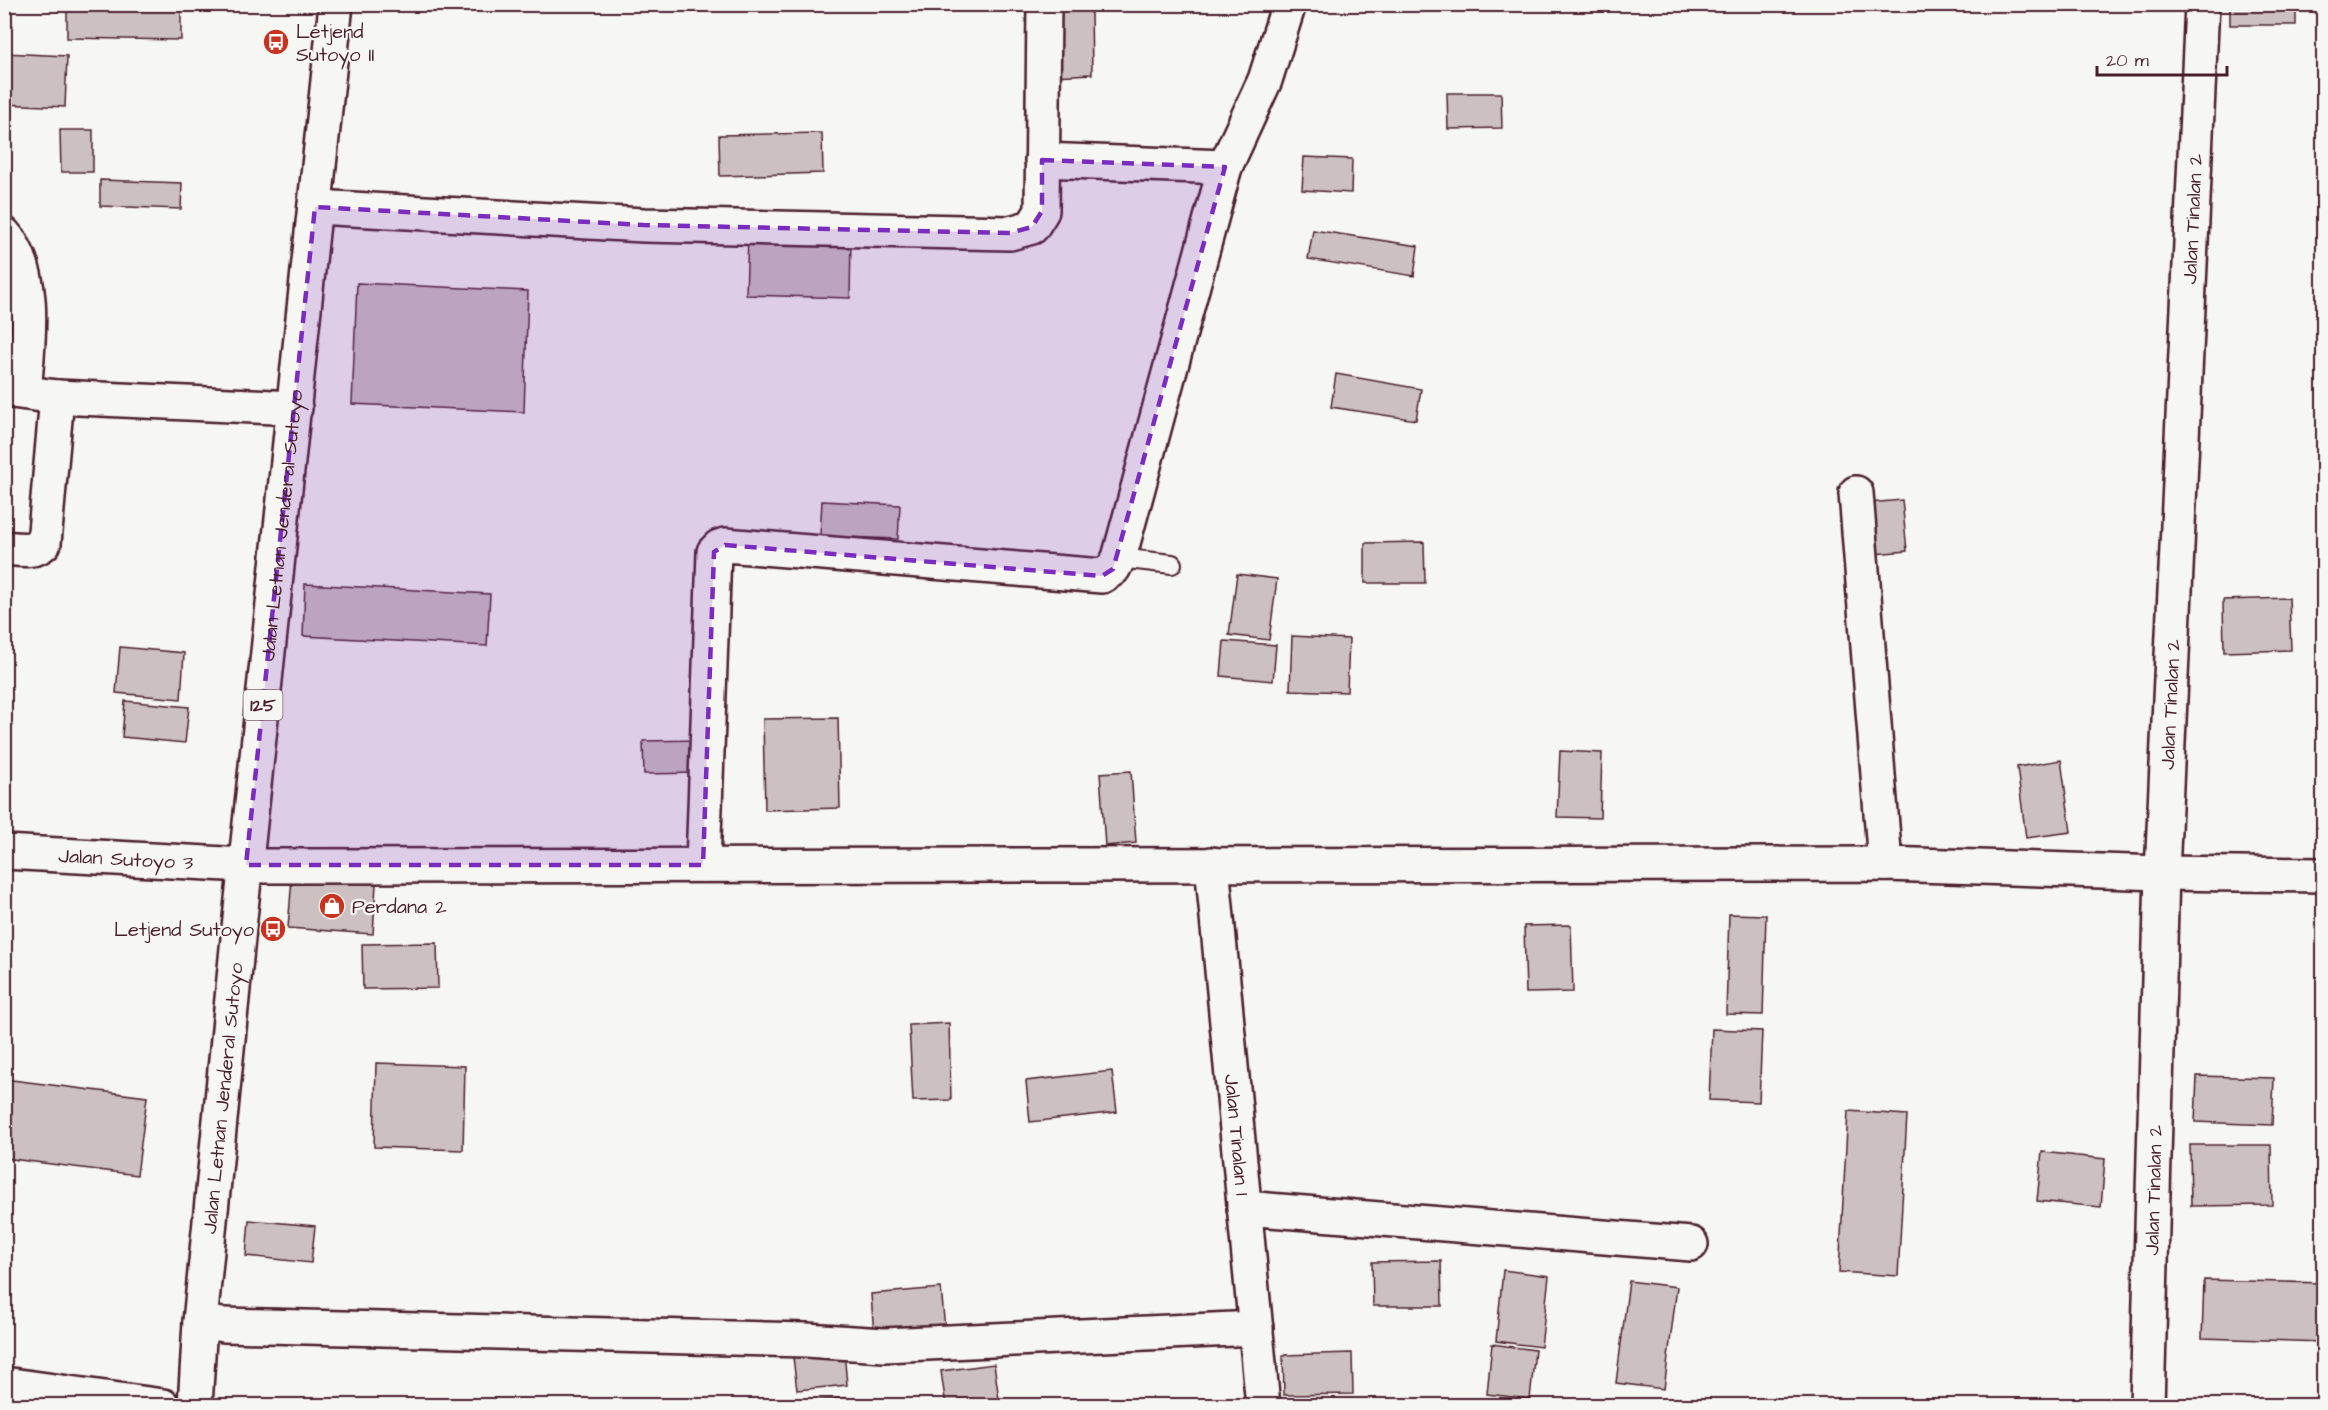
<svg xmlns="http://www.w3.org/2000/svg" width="2328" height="1410" font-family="'Architects Daughter',sans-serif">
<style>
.building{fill:#ccc1c0;stroke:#4a1f2b;stroke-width:1.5}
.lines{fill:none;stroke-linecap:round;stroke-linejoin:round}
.service-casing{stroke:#4a1f2b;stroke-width:22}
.minor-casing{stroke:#4a1f2b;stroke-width:38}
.primary-casing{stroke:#4a1f2b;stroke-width:38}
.service{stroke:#f6f6f2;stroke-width:18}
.minor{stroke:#f6f6f2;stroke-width:33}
.primary{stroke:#f6f6f2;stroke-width:33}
.marked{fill:#7b2cbf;fill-opacity:0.2;stroke:#7b2cbf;stroke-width:4.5;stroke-dasharray:12 8;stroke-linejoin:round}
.labels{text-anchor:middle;stroke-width:4.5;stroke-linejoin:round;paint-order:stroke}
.shield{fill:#f6f6f2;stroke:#7e6067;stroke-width:1.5}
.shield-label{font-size:18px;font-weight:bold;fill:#4a1f2b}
.poi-label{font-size:20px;fill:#4a1f2b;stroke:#f6f6f2;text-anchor:start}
.street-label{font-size:20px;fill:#4a1f2b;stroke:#f6f6f2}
</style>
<rect width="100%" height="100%" fill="#f6f6f2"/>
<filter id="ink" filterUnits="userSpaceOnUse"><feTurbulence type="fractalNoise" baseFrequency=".0167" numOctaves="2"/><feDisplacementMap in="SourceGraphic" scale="12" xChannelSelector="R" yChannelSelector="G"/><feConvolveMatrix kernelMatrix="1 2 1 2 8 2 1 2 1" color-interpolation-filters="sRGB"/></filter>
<g filter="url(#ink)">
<path class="building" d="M67 4H181V40L67 38Z
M464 4H575V8L465 10Z
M2230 4H2296V25H2230Z
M1091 10 1092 74 1053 76 1051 11Z
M4 53 67 56 65 107 4 104Z
M1447 93H1501L1502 128 1448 129Z
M60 130H93V172H61Z
M822 133 823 173 720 176 719 135Z
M1304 157 1352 159 1351 193 1302 190Z
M100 180 182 183 181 209 100 206Z
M1313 230 1418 246 1414 276 1308 259Z
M748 236 851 239 850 298 746 295Z
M357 283 528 291 524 412 352 404Z
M1336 374 1421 389 1416 420 1331 407Z
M1902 500 1907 551 1863 555 1858 504Z
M822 501 900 505 898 539 820 536Z
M1424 542 1425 583H1365V543Z
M1237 574 1277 579 1269 640 1229 635Z
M305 584 490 594 487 646 303 636Z
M2289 598 2291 650 2224 652 2223 600Z
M1292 636 1349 639 1347 692 1290 690Z
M1224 641 1276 645 1273 681 1221 676Z
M120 647 184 653 181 699 116 693Z
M125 701 189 707 185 743 122 737Z
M838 718 840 808 765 810 763 719Z
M698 740 699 773 644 774 643 741Z
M1560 751 1602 753 1600 818 1557 817Z
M2061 760 2071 832 2026 838 2017 767Z
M1131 771 1136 843 1105 846 1100 773Z
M292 878 376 884 373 934 288 928Z
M1729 914 1766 915 1763 1015 1726 1014Z
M1571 925 1573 992 1526 993 1524 926Z
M437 943 438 988 363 989 362 944Z
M949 1023 951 1100 913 1101 909 1025Z
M1712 1029 1762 1031 1759 1102 1709 1100Z
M376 1063 465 1066 463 1150 374 1147Z
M1112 1071 1117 1112 1030 1122 1026 1081Z
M2197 1076 2274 1078 2272 1125 2195 1122Z
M4 1079 147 1097 137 1175 4 1158Z
M1848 1111 1907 1115 1898 1276 1839 1272Z
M2190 1145H2271L2272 1205 2191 1206Z
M2042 1152 2105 1159 2101 1207 2037 1201Z
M249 1220 315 1226 311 1263 246 1256Z
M1441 1261 1442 1306H1373L1372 1262Z
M1503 1270 1549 1276 1541 1347 1496 1341Z
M2204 1280 2324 1283 2322 1342 2202 1338Z
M1629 1281 1677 1287 1664 1389 1616 1383Z
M941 1288 945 1329 874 1336 871 1294Z
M1492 1344 1535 1350 1530 1399 1487 1394Z
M844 1352 847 1385 797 1390 793 1357Z
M1352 1353 1353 1394 1284 1395 1283 1355Z
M994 1364 999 1399 946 1406 941 1371Z
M847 1398V1406H796V1402Z"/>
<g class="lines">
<g class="service-casing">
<path id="service" d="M1119 558 1172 564"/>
</g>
<g class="minor-casing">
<g id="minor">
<path d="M1042 160 1225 167 1265 80 1289 4"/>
<path d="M315 207 644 225 1010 233 1032 227 1042 211 1044 4"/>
<path d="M4 234C39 272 28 345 24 392"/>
<path d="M4 390 57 397 295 408"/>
<path d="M1856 493 1885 864"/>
<path d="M4 548C17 549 34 553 44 543L57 397"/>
<path id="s1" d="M4 852 264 866 1885 864 2162 873 2324 875"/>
<path id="s2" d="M1212 864 1263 1406"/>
<path d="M703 865 714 552 719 547 725 545 1102 576 1113 569 1119 558 1225 167"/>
<path d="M1244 1208 1691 1244"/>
<path d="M200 1322 224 1325 806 1340 884 1345 1256 1328"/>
<path d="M4 1384 163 1406"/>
<path id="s3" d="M2147 1406 2162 873 2202 4"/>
</g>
</g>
<g class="primary-casing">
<g id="primary">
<path id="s4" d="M195 1406 200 1322 239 928 336 4"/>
</g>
</g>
<use href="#service" class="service"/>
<use href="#minor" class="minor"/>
<use href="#primary" class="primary"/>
</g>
</g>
<path class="marked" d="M1042 160 1225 167 1113 569 1102 576 725 545 714 552 703 865H246L315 207 644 225 1010 233 1032 227 1042 211Z"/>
<defs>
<g id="bus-disc" transform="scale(1.35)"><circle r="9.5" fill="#c8321e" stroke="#f6f6f2"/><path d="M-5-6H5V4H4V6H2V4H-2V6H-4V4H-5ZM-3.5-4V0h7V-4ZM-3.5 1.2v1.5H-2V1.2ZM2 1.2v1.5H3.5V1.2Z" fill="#fff"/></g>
<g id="shop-disc" transform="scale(1.35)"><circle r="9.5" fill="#c8321e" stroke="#f6f6f2"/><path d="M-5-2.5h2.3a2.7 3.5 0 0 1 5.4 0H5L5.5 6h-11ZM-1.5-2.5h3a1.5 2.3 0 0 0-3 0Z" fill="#fff"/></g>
</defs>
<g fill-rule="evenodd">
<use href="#bus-disc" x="276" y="42"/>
<use href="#shop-disc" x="332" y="906"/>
<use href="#bus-disc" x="273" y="929"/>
</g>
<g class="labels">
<rect class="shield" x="243.5" y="690" width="39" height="30" rx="4.5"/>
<g class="shield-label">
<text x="263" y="711">125</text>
</g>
<g class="poi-label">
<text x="296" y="38">Letjend<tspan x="296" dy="23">Sutoyo II</tspan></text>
<text x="352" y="913">Perdana 2</text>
<text x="254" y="936" text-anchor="end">Letjend Sutoyo</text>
</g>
<g class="street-label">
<text dy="7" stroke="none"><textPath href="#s3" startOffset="1188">Jalan Tinalan 2</textPath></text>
<text dy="7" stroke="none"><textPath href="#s4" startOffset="885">Jalan Letnan Jenderal Sutoyo</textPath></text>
<text dy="7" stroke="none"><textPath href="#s3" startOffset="702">Jalan Tinalan 2</textPath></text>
<text dy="7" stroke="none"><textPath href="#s1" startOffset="122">Jalan Sutoyo 3</textPath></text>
<text dy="7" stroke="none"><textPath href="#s4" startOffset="309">Jalan Letnan Jenderal Sutoyo</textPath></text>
<text dy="7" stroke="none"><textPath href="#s2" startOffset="272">Jalan Tinalan 1</textPath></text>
<text dy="7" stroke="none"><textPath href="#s3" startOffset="216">Jalan Tinalan 2</textPath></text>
</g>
</g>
<rect width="2328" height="1410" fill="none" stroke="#f6f6f2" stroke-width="24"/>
<rect x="12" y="12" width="2304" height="1386" fill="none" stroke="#4a1f2b" stroke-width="2" filter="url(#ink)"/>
<path d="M2097 66v9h130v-9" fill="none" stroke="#4a1f2b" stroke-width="3"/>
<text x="2106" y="66" font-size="18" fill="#4a1f2b" stroke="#f6f6f2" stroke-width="4.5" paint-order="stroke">20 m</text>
</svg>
